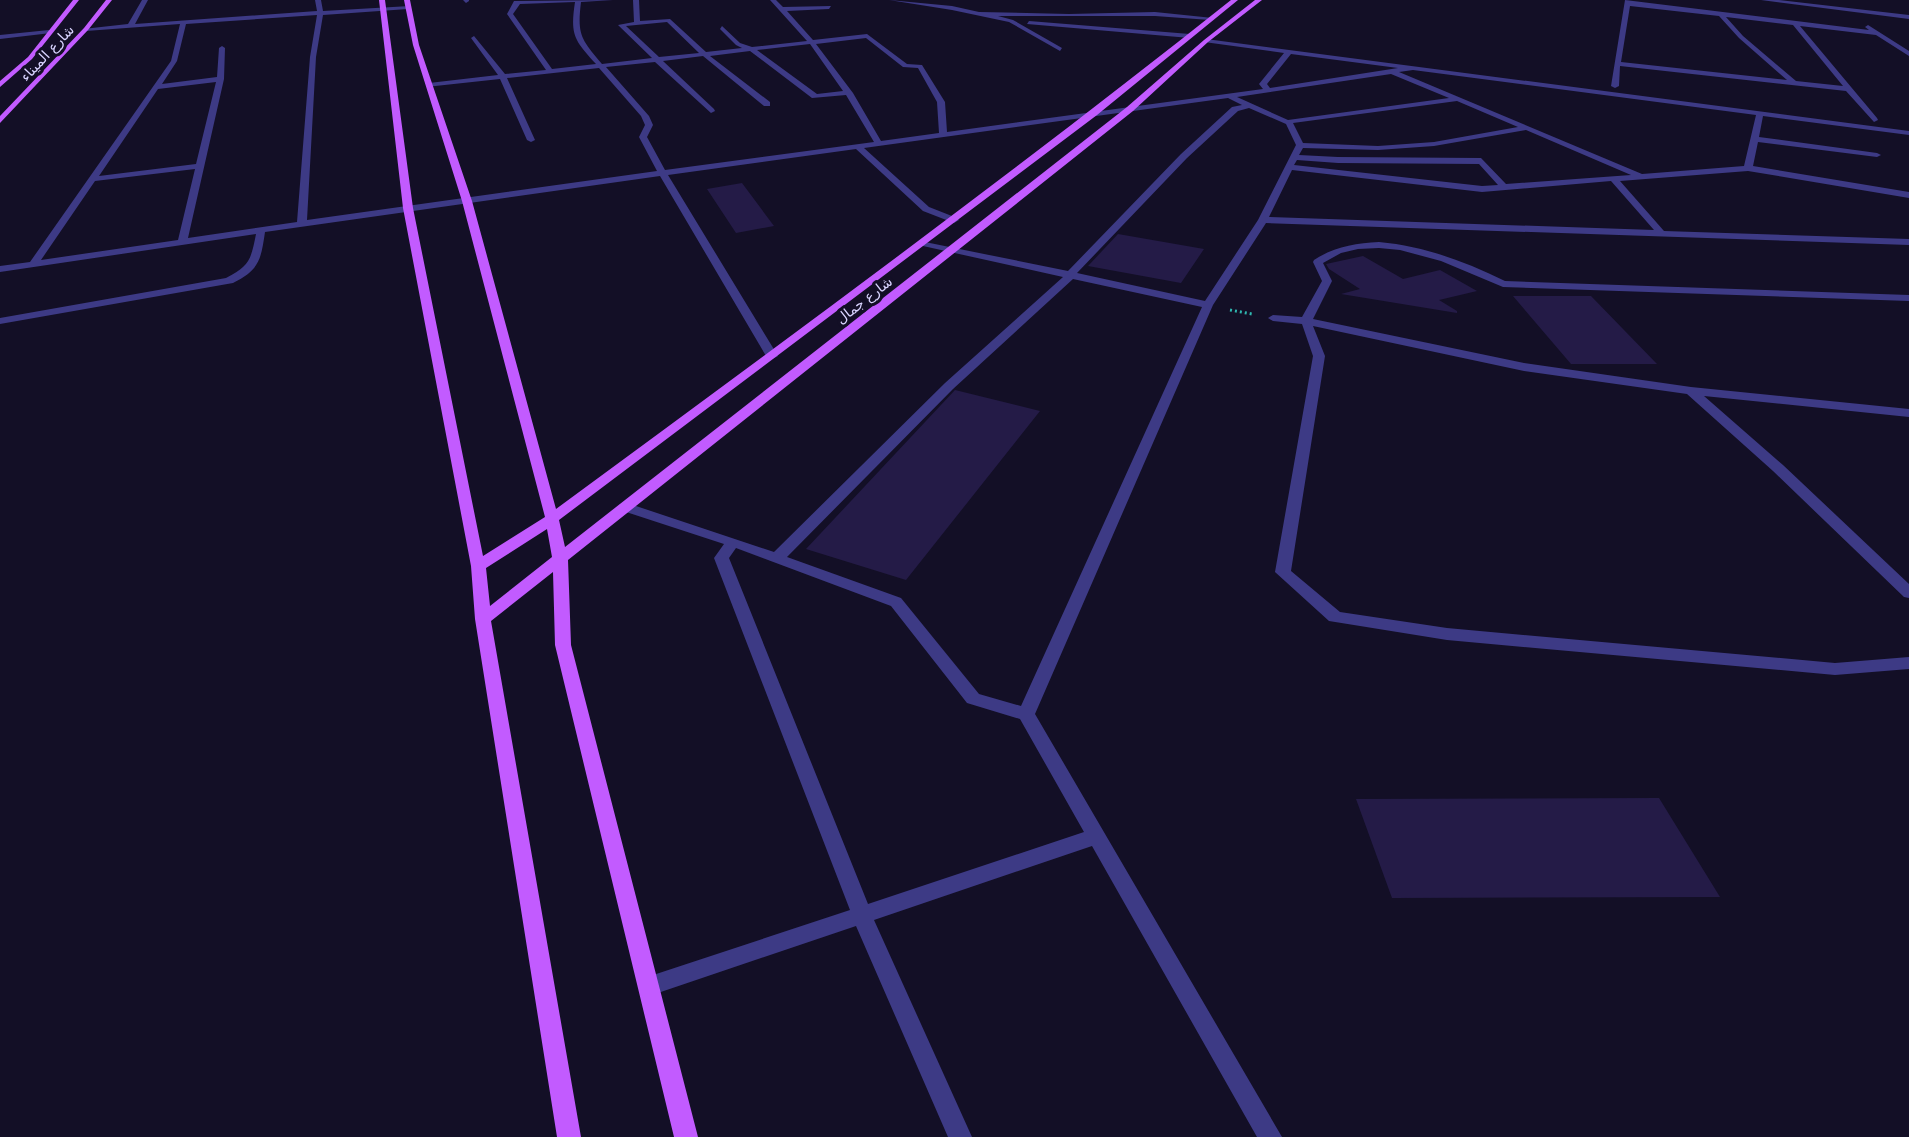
<svg xmlns="http://www.w3.org/2000/svg" width="1909" height="1137" font-family="'DejaVu Sans','Noto Naskh Arabic',sans-serif">
<style>
.building{fill:#241b47}
.lines{fill:none;stroke-linecap:round;stroke-linejoin:round}
.path{stroke:#2fb8b0;stroke-width:3;stroke-dasharray:2 3;stroke-linecap:butt}
.minor{fill:#3d3a85;fill-rule:evenodd}
.major{fill:#c25bff;fill-rule:evenodd}
.labels{text-anchor:middle;stroke-width:6;stroke-linejoin:round;paint-order:stroke}
.far-street-label{font-size:14px;fill:#d9d4ff;stroke:#130f26}
</style>
<rect width="100%" height="100%" fill="#130f26"/>
<path class="building" d="M742 183 774 226 736 233 707 189Z
M1118 234 1204 249 1181 283 1088 266Z
M1363 256 1403 279 1440 270 1477 291 1439 300 1457 311V313L1341 294 1360 289 1329 269 1326 264Z
M1513 296H1591L1657 364H1571Z
M955 390 1040 411 906 580 806 549Z
M1659 798 1720 897 1392 898 1356 799Z"/>
<g class="lines">
<path class="path" d="M1230 310 1252 314"/>
<path class="minor" d="M142 0H148L135 24 317 11 315 0H321L323 11 410 6 408 9 323 15 316 57 307 220 657 171 639 137 645 125 641 116 599 68 507 78 535 140 531 142 527 140 500 79 426 87 429 83 498 75 471 38 474 36 505 74 546 70 507 14 514 1 613 0 581 2C577 35 581 39 602 64L652 58 618 25 634 22 633 0H639L640 21 670 19 706 52 742 48 736 45 720 29 722 26 740 43 752 47 807 41 770 0H776L783 7 831 6 829 9 787 11 813 40 867 34 907 64 922 65 945 102 947 132 1263 89 1259 84 1284 53 1204 42 1206 39 1909 131V135L1763 116 1759 137 1877 153 1881 155 1877 157 1758 142 1753 166 1909 192V198L1748 171 1620 181 1664 231 1909 239V245L1266 223 1213 305 1035 714 1282 1137H1257L1092 846 874 920 972 1137H948L856 926 649 996 641 993 638 986 641 979 850 910 714 558 724 544 620 510 618 507 620 504H630L774 552 945 383 1063 277 923 246 918 243 920 241 1068 271 1181 154 1232 107 1242 105 1228 98 864 148 929 207 957 218 959 220 954 223 923 211 856 149 668 175 778 356 772 359 766 356 660 176 265 232C261 260 259 270 233 283L0 324V318L226 278C250 266 251 259 256 234L0 272V266L30 262 171 61 180 24 86 31 83 29 128 24ZM575 2C570 35 574 40 596 64L552 69 513 14 520 4ZM317 15 310 57 297 222 188 238 224 79 225 48 222 46 219 48 217 77 162 84 177 61 186 24ZM667 22 699 53 659 57 626 26ZM866 38 903 67 918 68 937 102 939 133 881 141 853 93 816 44ZM810 44 843 91 817 94 757 50ZM750 51 812 98 846 95 874 142 665 170 647 137 653 125 649 116 606 67 655 62 711 113 715 111 714 109 663 61 703 56 764 106H770V102L710 56ZM1291 54 1398 68 1270 88 1267 84ZM1413 70 1756 115 1744 166 1642 174 1399 72ZM1391 74 1449 98 1288 120 1237 97ZM216 82 196 164 99 176 158 89ZM1457 101 1518 127 1434 142 1378 146 1303 143 1293 123ZM1249 108 1286 124 1296 145 1258 220 1205 301 1077 273 1187 158 1238 111ZM1526 130 1631 175 1506 184 1481 158 1338 157 1299 155 1303 148 1378 150 1434 146ZM1297 160 1338 163 1479 164 1498 185 1482 186 1294 165ZM195 169 178 240 41 260 95 181ZM1292 170 1482 192 1611 181 1654 230 1269 217ZM1073 279 1202 307 1021 706 979 694 901 598 787 557 953 389ZM736 548 891 606 967 703 1020 719 1084 832 868 904 729 558Z
M463 0H469V1L466 3Z
M889 0 952 6 979 12 1069 14 1155 12 1213 18 1210 20 1155 16H998L1013 20 1062 48 1060 51 1009 22 952 10Z
M1625 0 1869 30 1865 27 1868 25 1909 51V56L1876 35 1800 26 1877 118 1878 120 1874 122 1846 91 1620 66 1619 86 1615 88 1611 86ZM1630 6 1719 16 1739 38 1787 80 1621 62ZM1726 17 1793 25 1843 86 1796 81 1743 36Z
M1761 0H1779L1909 15V19Z
M1029 21 1190 34 1193 36 1190 38 1027 24Z
M49 30 51 33 0 39V35Z
M1379 242C1424 246 1464 261 1505 281L1909 295V301L1503 287 1441 261 1400 250 1379 248 1358 249 1341 253 1323 263 1332 281 1313 319 1524 363 1691 387 1909 409V417L1704 396 1783 465 1909 584V598L1904 597 1773 471 1687 394 1524 371 1313 326 1325 356 1291 571 1340 612 1447 628 1835 663 1909 657V669L1835 675 1447 640 1329 621 1275 572 1313 356 1302 324 1273 321 1268 318 1273 315 1302 317 1322 281 1313 262 1314 260C1334 247 1355 243 1379 242Z"/>
<path class="major" d="M73 0H79L32 59 0 87V81L28 57Z
M106 0H112L88 30 0 123V116L84 28Z
M379 0H385L413 208 483 556 545 517 462 201 413 45 404 0H410L419 45 472 201 556 509C783 342 1011 175 1231 0H1238L1097 115 559 520 565 547 1127 107 1204 40 1255 0H1262L1208 42 1133 111 568 560 571 645 698 1137H674L555 645 553 572 491 621 581 1137H557L475 619 471 566 403 208ZM547 529 552 557 490 606 486 568Z"/>
</g>
<g class="labels">
<g class="far-street-label">
<text transform="translate(47 53) rotate(-47)" y="5">شارع الميناء</text>
<text transform="translate(864 300) rotate(-38)" y="5">شارع جمال</text>
</g>
</g>
</svg>
